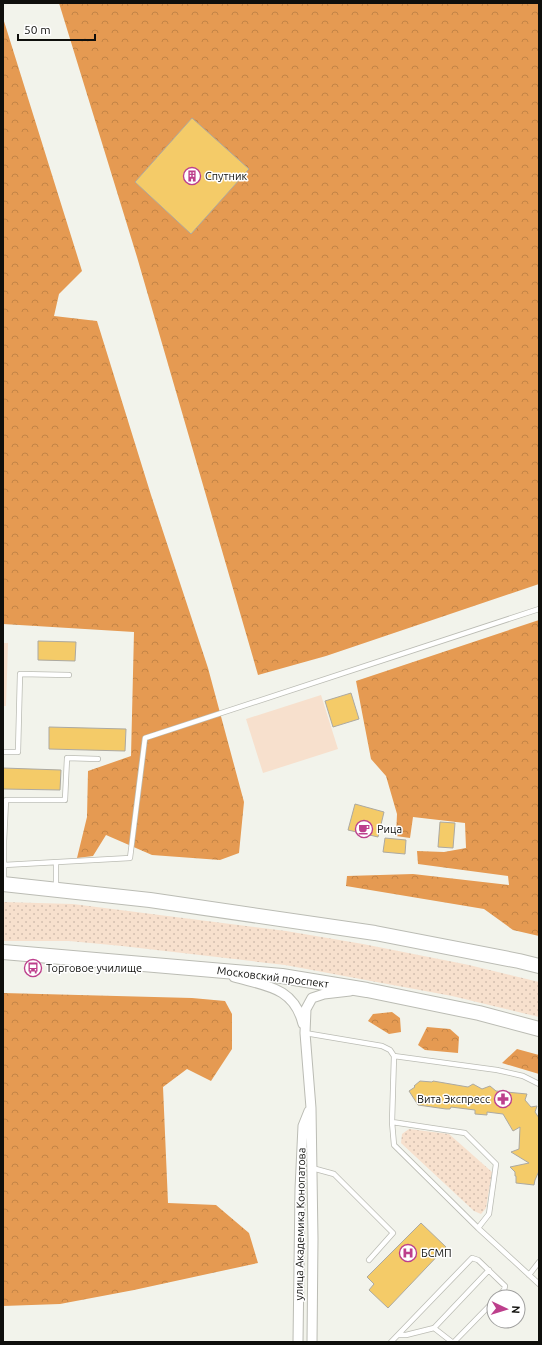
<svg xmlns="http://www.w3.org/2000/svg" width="542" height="1345" font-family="Ubuntu,sans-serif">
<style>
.green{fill:url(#green-dots)}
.forest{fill:url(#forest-crowns)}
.pitch{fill:#f7e0cd}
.building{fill:#f4cb68;stroke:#aca9a1}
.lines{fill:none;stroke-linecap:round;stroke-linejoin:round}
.lane-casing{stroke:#bbbcb4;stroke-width:6}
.street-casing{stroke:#bbbcb4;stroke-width:11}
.primary-casing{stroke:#bbbcb4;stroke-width:16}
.lane{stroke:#fff;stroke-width:4.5}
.street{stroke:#fff;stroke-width:9}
.primary{stroke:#fff;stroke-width:14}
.labels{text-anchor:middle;stroke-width:3;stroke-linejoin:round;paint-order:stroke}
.poi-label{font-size:11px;fill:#0f0f0c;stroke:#fff;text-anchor:start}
.street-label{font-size:11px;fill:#0f0f0c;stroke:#fff}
</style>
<defs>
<pattern id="green-dots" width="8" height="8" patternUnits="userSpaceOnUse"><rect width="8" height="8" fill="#f7e0cd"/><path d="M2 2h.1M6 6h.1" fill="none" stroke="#d3bfaf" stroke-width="1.8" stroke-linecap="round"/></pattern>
<pattern id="forest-crowns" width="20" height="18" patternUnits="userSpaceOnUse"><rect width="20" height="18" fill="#e59a52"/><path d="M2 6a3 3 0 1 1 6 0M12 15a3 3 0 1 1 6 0" fill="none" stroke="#c38446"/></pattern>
</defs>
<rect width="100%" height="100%" fill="#f2f3eb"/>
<path class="green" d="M3 902 73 904 286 931 363 944 469 965 539 982V1017L452 996 285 965 122 946 69 941H3Z
M409 1129 449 1134 492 1172 486 1208 481 1214 474 1211 401 1143 402 1134Z"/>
<path class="forest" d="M59 3H539V584L326 656 258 675 137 257Z
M3 18 82 271 59 294 54 316 97 321 151 495 208 668 244 802 239 853 220 860 152 855 106 835 93 856 77 858 87 817 88 771 131 756 134 632 3 624Z
M539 620V936L513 930 484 909 346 886 347 876 413 874 509 885 508 876 418 864 417 851 444 852 466 848 465 823 413 817 410 838 396 836 397 814 386 776 371 759 356 681Z
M3 993 192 998 225 1001 232 1014V1049L211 1081 187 1069 163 1087 168 1203 216 1205 249 1233 258 1263 134 1290 60 1304 3 1306Z
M392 1012 400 1018 401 1032 389 1034 368 1021 373 1014Z
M427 1027 450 1029 459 1037 458 1053 425 1050 418 1045Z
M517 1049 539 1055V1074L502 1063Z"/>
<path class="pitch" d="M3 643H8L6 706H3Z
M321 695 338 749 263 773 246 719Z"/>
<path class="building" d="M192 118 249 169 191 234 135 182Z
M38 641 76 642 75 661 38 660Z
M351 693 359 719 333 727 325 701Z
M49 727 126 729 125 751 49 749Z
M3 768 61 770 60 790 3 789Z
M355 804 384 812 378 837 348 830Z
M440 822 455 823 453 848 438 847Z
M385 838 406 840 405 854 383 852Z
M420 1081 432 1082 433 1081 468 1087 473 1084 482 1089 490 1086 496 1091 527 1094 525 1100 531 1107 537 1106 535 1112 539 1118V1171L535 1180 534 1185 516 1183V1176H515V1172L510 1167 529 1163 511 1152 519 1149 520 1127 513 1131 503 1114 487 1112V1115L475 1114V1110L451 1107 450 1109H446L418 1105 409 1091 415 1087 414 1086Z
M421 1223 446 1247 388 1308 369 1290 374 1284 367 1277Z"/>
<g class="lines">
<g class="lane-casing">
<path id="lane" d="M3 752H18L20 674 69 675
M3 840 4 841V882
M4 841 6 800H65L67 758 98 759
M56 863V888
M4 865 130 858 145 738 539 609
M305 1033 382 1046 390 1050 394 1056 392 1122 394 1145 478 1228 539 1284
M394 1056 497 1070 523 1076 539 1084
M392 1122 465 1133 496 1164 489 1214 478 1228
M312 1168 334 1174 393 1233 369 1260
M529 1275 539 1262
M434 1328 489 1270
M398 1335H406L434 1328 452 1342
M391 1342 472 1258 478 1260 505 1286 504 1290 498 1297
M454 1342 494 1301"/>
</g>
<g class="street-casing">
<path id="street" d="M234 977C266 986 294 987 303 1024
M298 1342 300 1189 303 1126 309 1111
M312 1342 313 1239 311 1108 305 1033 306 1009 312 998 324 994 350 991"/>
</g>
<g class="primary-casing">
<path id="primary" d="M3 884 150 900 375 933 519 961 539 966
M3 952 282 976 367 990 479 1013 539 1029"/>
</g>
<use href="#lane" class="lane"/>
<use href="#street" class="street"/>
<use href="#primary" class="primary"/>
</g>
<defs>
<g id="building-ring" transform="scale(0.9)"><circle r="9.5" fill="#fff" stroke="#bd3f8c" stroke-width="1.5"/><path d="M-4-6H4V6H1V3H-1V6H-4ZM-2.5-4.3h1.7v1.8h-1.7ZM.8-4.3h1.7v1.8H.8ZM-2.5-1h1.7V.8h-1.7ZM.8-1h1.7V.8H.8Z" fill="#bd3f8c"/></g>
<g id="cafe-ring" transform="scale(0.9)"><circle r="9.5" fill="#fff" stroke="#bd3f8c" stroke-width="1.5"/><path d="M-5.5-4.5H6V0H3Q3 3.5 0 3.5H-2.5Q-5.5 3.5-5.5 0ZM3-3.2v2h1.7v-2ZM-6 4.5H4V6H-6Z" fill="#bd3f8c"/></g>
<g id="bus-ring" transform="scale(0.9)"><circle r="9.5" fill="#fff" stroke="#bd3f8c" stroke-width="1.5"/><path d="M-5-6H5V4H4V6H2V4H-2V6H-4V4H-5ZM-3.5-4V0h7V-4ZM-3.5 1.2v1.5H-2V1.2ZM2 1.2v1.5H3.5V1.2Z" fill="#bd3f8c"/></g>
<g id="pharmacy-ring" transform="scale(0.9)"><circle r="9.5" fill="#fff" stroke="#bd3f8c" stroke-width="1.5"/><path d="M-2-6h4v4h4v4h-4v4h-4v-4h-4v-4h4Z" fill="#bd3f8c"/></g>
<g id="hospital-ring" transform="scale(0.9)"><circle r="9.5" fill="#fff" stroke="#bd3f8c" stroke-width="1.5"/><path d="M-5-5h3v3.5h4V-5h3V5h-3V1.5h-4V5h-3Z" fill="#bd3f8c"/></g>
</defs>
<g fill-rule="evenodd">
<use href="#building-ring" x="192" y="176"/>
<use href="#cafe-ring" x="364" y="829"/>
<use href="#bus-ring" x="33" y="968"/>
<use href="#pharmacy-ring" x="503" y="1099"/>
<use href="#hospital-ring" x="408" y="1253"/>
</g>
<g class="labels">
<g class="poi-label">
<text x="205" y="180">Спутник</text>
<text x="377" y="833">Рица</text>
<text x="46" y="972">Торговое училище</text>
<text x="490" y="1103" text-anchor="end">Вита Экспресс</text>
<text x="421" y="1257">БСМП</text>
</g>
<g class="street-label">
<text transform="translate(273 977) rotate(7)" y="4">Московский проспект</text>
<text transform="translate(300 1224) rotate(-89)" y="4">улица Академика Конопатова</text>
</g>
</g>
<rect width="542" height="1345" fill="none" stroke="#0f0f0c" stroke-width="8"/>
<g transform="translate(506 1309) rotate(94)"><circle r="19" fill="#ffffff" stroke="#9f9f9e"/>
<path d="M0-3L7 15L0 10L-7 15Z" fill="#bd3f8c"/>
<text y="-6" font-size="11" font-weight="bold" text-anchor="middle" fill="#0f0f0c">N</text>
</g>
<path d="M18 34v6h77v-6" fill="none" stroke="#0f0f0c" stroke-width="2"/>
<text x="24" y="34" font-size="12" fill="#0f0f0c" stroke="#ffffff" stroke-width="3" paint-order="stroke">50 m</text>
</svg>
